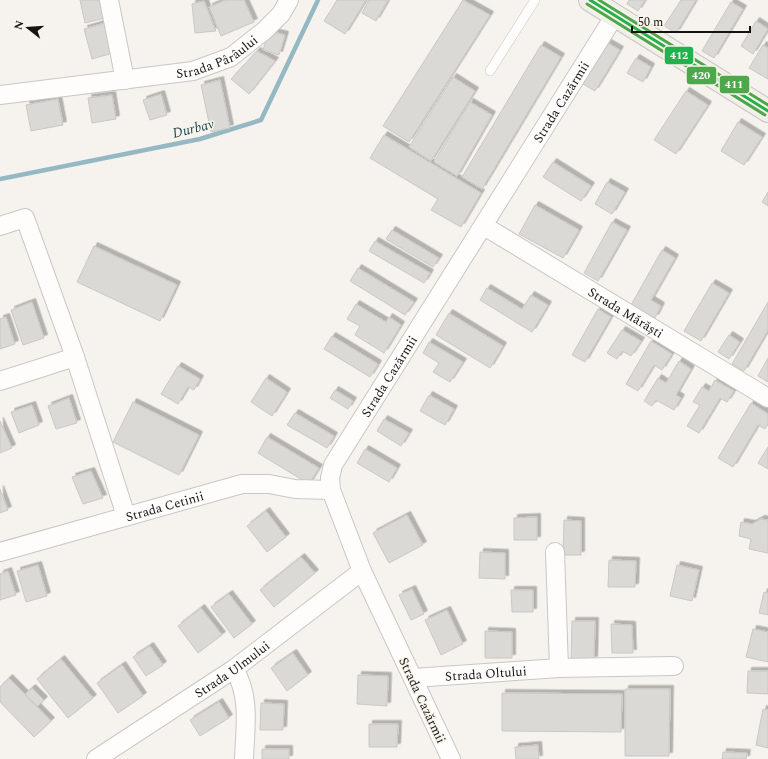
<svg xmlns="http://www.w3.org/2000/svg" width="768" height="759" font-family="Spectral,serif">
<style>
.lines{fill:none;stroke-linecap:round;stroke-linejoin:round}
.stream{stroke:#96b8c2;stroke-width:4.5}
.building{fill:#dbd9d5;stroke:#cac8c4;filter:url(#shadow)}
.lane-casing{stroke:#c9c7c4;stroke-width:10}
.street-casing{stroke:#c9c7c4;stroke-width:20}
.secondary-casing{stroke:#c9c7c4;stroke-width:24}
.lane{stroke:#fefdfc;stroke-width:9}
.street{stroke:#fefdfc;stroke-width:18}
.secondary{stroke:#f1efea;stroke-width:22}
.bus-1-casing{stroke:#f9f4eb;stroke-width:6}
.bus-2-casing{stroke:#f9f4eb;stroke-width:6}
.bus-3-casing{stroke:#f9f4eb;stroke-width:6}
.bus-1{stroke:#23b14d;stroke-width:3}
.bus-2{stroke:#4ea74b;stroke-width:3}
.bus-3{stroke:#4ea74b;stroke-width:3}
.labels{text-anchor:middle;stroke-width:3;stroke-linejoin:round;paint-order:stroke}
.street-label{font-size:13px;fill:#151311;stroke:#f9f4eb}
.water-label{font-size:14px;font-style:italic;fill:#1b4754;stroke:#f9f4eb}
.line-badge{stroke:#f9f4eb;stroke-width:1.5}
.badge-label{font-size:11px;text-anchor:middle;font-weight:bold;fill:#fff}
</style>
<defs>
<filter id="shadow"><feDropShadow dx="3.5" dy="-3.5" stdDeviation="0" flood-color="#0004"/></filter>
</defs>
<rect width="100%" height="100%" fill="#f6f3ee"/>
<g class="lines">
<path class="stream" d="M0 179 200 139 261 120 318 0"/>
</g>
<path class="building" d="M80 0H101L105 18 85 23Z
M226 0H244L254 22 221 36 209 7Z
M337 0H366L345 34 324 21Z
M369 0H388L376 21 362 13Z
M463 0 490 15 409 142 383 126Z
M629 0H645L638 11 627 4Z
M681 0H696L676 33 664 26Z
M204 1 216 31 195 33 192 4Z
M731 2 743 9 714 58 702 51Z
M756 21 768 29 753 54 741 46Z
M105 23 113 53 92 59 84 29Z
M269 31 285 35 279 55 263 50Z
M608 43 620 50 595 91 583 84Z
M541 45 561 57 482 189 462 177Z
M763 45 768 48V79L749 68Z
M257 51 275 61 249 94 231 79Z
M636 58 651 67 643 82 627 73Z
M453 77 475 91 431 161 409 147Z
M220 80 230 128 211 132 201 85Z
M686 91 708 105 676 154 654 140Z
M161 94 167 115 150 120 143 100Z
M112 95 116 119 92 123 88 98Z
M58 99 63 125 31 131 26 105Z
M470 102 492 115 457 176 434 162Z
M738 122 762 137 744 165 721 151Z
M384 135 481 193 461 227 431 210 438 199 370 158Z
M553 162 591 186 581 201 543 177Z
M607 182 625 192 612 214 595 204Z
M768 192V206L762 202Z
M535 205 579 230 563 258 519 234Z
M612 222 627 230 598 281 584 273Z
M392 230 439 258 433 267 386 239Z
M375 241 430 273 424 283 369 251Z
M94 246 177 285 160 321 77 282Z
M662 250 675 258 651 300 661 306 655 318 631 305Z
M358 268 414 302 405 315 350 281Z
M712 283 729 293 701 341 684 331Z
M487 288 522 309 531 295 548 305 532 332 480 300Z
M32 302 44 338 23 345 11 310Z
M768 302V330L744 371 732 364Z
M356 304 386 322 389 317 401 325 384 353 355 335 360 326 347 319Z
M598 309 611 317 585 362 572 355Z
M449 313 503 346 490 368 436 335Z
M6 317 15 344 0 349V319Z
M622 330 641 341 631 356 622 351 617 359 607 353Z
M729 335 740 342 729 359 718 352Z
M332 336 378 364 370 377 324 349Z
M651 341 672 354 662 370 654 365 638 391 626 384Z
M429 342 463 362 450 382 433 372 439 363 423 353Z
M768 358V382L758 376Z
M679 361 691 369 676 395 681 398 674 410 656 400 652 406 644 401 658 378 666 383Z
M178 366 200 379 194 390 188 387 178 404 161 394Z
M266 378 287 392 272 416 251 402Z
M715 380 734 391 727 402 720 398 699 433 687 426 700 405 693 402 702 387 709 391Z
M335 390 353 401 348 409 330 398Z
M429 395 454 409 445 425 420 411Z
M69 398 77 423 56 429 48 406Z
M133 402 199 435 179 475 113 442Z
M751 403 768 414V424L765 429 758 425 733 467 718 458Z
M32 405 39 425 19 433 11 412Z
M295 413 334 436 327 448 287 425Z
M384 419 409 433 401 446 377 431Z
M0 421 12 448 0 453Z
M267 437 319 468 309 484 258 453Z
M768 447V469L758 463Z
M365 449 397 468 389 482 357 463Z
M91 471 103 498 83 504 72 477Z
M0 489 8 510 0 513Z
M266 511 286 537 267 552 247 526Z
M407 515 423 545 389 563 373 533Z
M537 517V540H514V518Z
M761 519 768 520V553L749 549 751 539 739 536 741 522 752 524Z
M564 520 581 521V555H563Z
M480 552 505 553V579L479 578Z
M301 557 315 573 274 607 260 590Z
M609 560 636 561 635 587H608Z
M38 565 47 596 26 602 17 571Z
M677 565 699 570 692 601 670 596Z
M8 571 16 595 0 600V574Z
M412 589 424 614 411 620 399 595Z
M511 590H533V612H512Z
M764 592 768 593V615L759 613Z
M229 594 252 624 234 638 211 607Z
M201 608 222 635 198 653 178 626Z
M447 610 463 644 441 655 425 620Z
M572 621H595L594 660H571Z
M611 624 632 625 633 653H612Z
M753 629 768 632V662L746 657Z
M485 631 512 632V658H485Z
M150 646 163 665 146 676 133 657Z
M293 653 308 675 287 691 271 668Z
M61 659 93 698 68 718 37 679Z
M122 665 143 696 118 713 97 683Z
M748 671H768V694L747 693Z
M358 675 388 676 387 706 357 704Z
M9 678 51 721 34 737 0 702V687Z
M32 688 44 700 37 707 25 694Z
M625 689H670L669 756H625Z
M502 693 622 694 621 732 502 731Z
M219 702 229 718 200 736 190 720Z
M261 703 284 704 283 730H260Z
M763 709 768 710V748L756 745Z
M369 724H398L397 747H369Z
M538 745 539 759H516L515 747Z
M262 749H289V759H262Z
M723 752 747 753 746 759H722Z"/>
<g class="lines">
<g class="lane-casing">
<path id="lane" d="M490 71 535 0"/>
</g>
<g class="street-casing">
<g id="street">
<path d="M109 0 125 80"/>
<path id="s1" d="M0 95 193 71 231 57 264 31 281 14 289 0"/>
<path d="M0 226 25 218 75 357 126 516"/>
<path id="s2" d="M484 226 768 398"/>
<path d="M0 381 75 357"/>
<path id="s3" d="M0 552 242 484H269L295 489 331 490"/>
<path d="M559 668 674 666"/>
<path d="M234 669C251 696 245 729 244 759"/>
<path id="s4" d="M413 678 559 668 555 552"/>
<path id="s5" d="M96 759 234 669 362 571"/>
<path id="s6" d="M451 759 362 571 331 490 330 478 333 465 615 15"/>
</g>
</g>
<g class="secondary-casing">
<path id="secondary" d="M590 0 768 111"/>
</g>
<use href="#lane" class="lane"/>
<use href="#street" class="street"/>
<use href="#secondary" class="secondary"/>
<g class="bus-1-casing">
<path id="bus-1" d="M590 0 768 111"/>
</g>
<g class="bus-2-casing">
<path id="bus-2" d="M587 4 765 115"/>
</g>
<g class="bus-3-casing">
<path id="bus-3" d="M599 0 768 105"/>
</g>
<use href="#bus-1" class="bus-1"/>
<use href="#bus-2" class="bus-2"/>
<use href="#bus-3" class="bus-3"/>
</g>
<g class="labels">
<g class="street-label">
<text dy="5" stroke="none"><textPath href="#s1" startOffset="222">Strada Pârâului</textPath></text>
<text dy="5" stroke="none"><textPath href="#s6" startOffset="749">Strada Cazărmii</textPath></text>
<text dy="5" stroke="none"><textPath href="#s2" startOffset="166">Strada Mărăști</textPath></text>
<text dy="5" stroke="none"><textPath href="#s6" startOffset="425">Strada Cazărmii</textPath></text>
<text dy="5" stroke="none"><textPath href="#s3" startOffset="171">Strada Cetinii</textPath></text>
<text dy="5" stroke="none"><textPath href="#s5" startOffset="163">Strada Ulmului</textPath></text>
<text dy="5" stroke="none"><textPath href="#s4" startOffset="73">Strada Oltului</textPath></text>
<text transform="translate(423 700) rotate(65)" y="5">Strada Cazărmii</text>
</g>
<g class="water-label">
<text transform="translate(193 128) rotate(-14)" y="5">Durbav</text>
</g>
</g>
<g class="line-badge">
<rect x="664" y="46" width="30" height="19" rx="4" fill="#23b14d"/>
<rect x="686" y="66" width="31" height="19" rx="4" fill="#4ea74b"/>
<rect x="719" y="75" width="31" height="19" rx="4" fill="#4ea74b"/>
</g>
<g class="badge-label">
<text x="679" y="59">412</text>
<text x="701" y="79">420</text>
<text x="734" y="88">411</text>
</g>
<g transform="translate(28 28) rotate(287)" stroke="#f9f4eb" stroke-width="3" paint-order="stroke">
<path d="M0-3L7 15L0 10L-7 15Z" fill="#151311"/>
<text y="-6" font-size="11" font-weight="bold" text-anchor="middle" fill="#151311">N</text>
</g>
<path d="M632 26v6h118v-6" fill="none" stroke="#151311" stroke-width="2"/>
<text x="638" y="26" font-size="12" fill="#151311" stroke="#f9f4eb" stroke-width="3" paint-order="stroke">50 m</text>
</svg>
